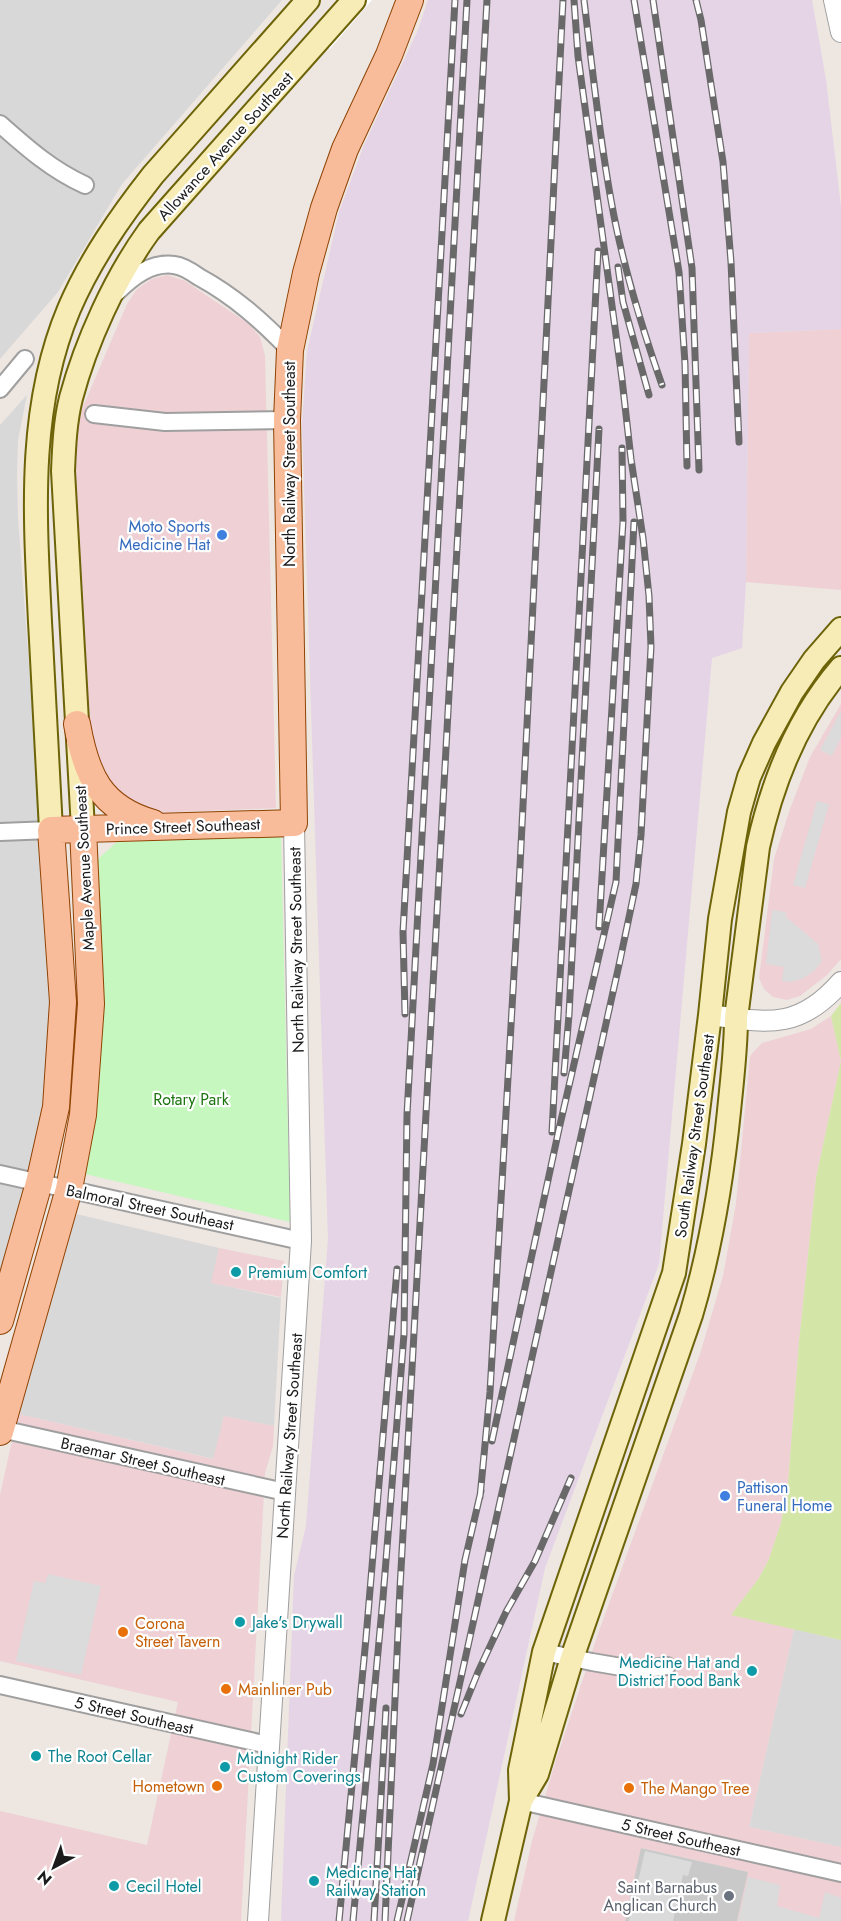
<svg xmlns="http://www.w3.org/2000/svg" width="841" height="1921" font-family="Jost,sans-serif">
<style>
.residential{fill:#d9d8d9}
.commercial{fill:#eed0d5}
.industrial{fill:#e5d3e6}
.religious{fill:#c9c9c9}
.grass{fill:#d4e6a7}
.park{fill:#c5f7be}
.parking{fill:#dbdbdb}
.pier{fill:#fff}
.lines{fill:none;stroke-linecap:round;stroke-linejoin:round}
.minor-casing{stroke:#9f9f9f;stroke-width:20}
.tertiary-casing{stroke:#9f9f9f;stroke-width:22}
.secondary-casing{stroke:#6d6308;stroke-width:26}
.primary-casing{stroke:#8f4304;stroke-width:28}
.minor{stroke:#fff;stroke-width:16}
.tertiary{stroke:#fff;stroke-width:20}
.secondary{stroke:#f7ecb5;stroke-width:22}
.primary{stroke:#f9bc9a;stroke-width:26}
.rail-casing{stroke:#696969;stroke-width:7}
.rail{stroke:#fff;stroke-width:4.5;stroke-dasharray:14;stroke-linecap:butt}
.shop-dot{fill:#3f7fe0;stroke:#fff;stroke-width:2}
.culture-dot{fill:#0f9aa8;stroke:#fff;stroke-width:2}
.food-dot{fill:#e8710a;stroke:#fff;stroke-width:2}
.worship-dot{fill:#6b7280;stroke:#fff;stroke-width:2}
.labels{text-anchor:middle;stroke-width:4.5;stroke-linejoin:round;paint-order:stroke}
.street-label{font-size:16px;fill:#1b1b1b;stroke:#fff}
.shop-label{font-size:16px;fill:#366cbe;stroke:#fff;text-anchor:end}
.park-label{font-size:16px;fill:#1b750e;stroke:#fff}
.culture-label{font-size:16px;fill:#0d838f;stroke:#fff;text-anchor:start}
.food-label{font-size:16px;fill:#c56008;stroke:#fff;text-anchor:start}
.worship-label{font-size:16px;fill:#5b616d;stroke:#fff;text-anchor:end}
</style>
<rect width="100%" height="100%" fill="#ede6e1"/>
<path class="residential" d="M0 0H282L122 184 58 292 0 359Z
M27 395 18 440 17 476 18 518 53 987 45 1092 35 1149 0 1284V425Z
M72 1213 219 1248 212 1283 281 1298 274 1426 224 1416 214 1459 18 1414Z
M794 1629 841 1640V1847L749 1827Z"/>
<path class="commercial" d="M167 275 185 281 249 324 260 337 265 356 276 808 157 813 140 810 110 789 89 738 72 478 74 447 82 409 127 304 137 289 152 279Z
M841 329V590L746 582 749 333Z
M841 704V959L827 975 800 996 787 1000 773 997 764 989 759 978 774 859 790 809 810 757Z
M831 1016 841 1061 816 1178 799 1342 788 1484 781 1523 769 1559 759 1578 732 1614 794 1629 749 1827 841 1847V1921H737L747 1872 642 1848 625 1921H514L532 1841 556 1760 599 1631 700 1354 723 1276 736 1204 750 1056 762 1043 811 1029Z
M219 1248 284 1261 281 1297 211 1283Z
M18 1414 213 1459 224 1416 274 1426 273 1446 265 1473 241 1921H0V1811L147 1845 178 1702 0 1661V1495Z"/>
<path class="industrial" d="M428 0H812L826 80 841 207V329L749 333 746 582 742 648 712 658 659 1264 545 1568 468 1921H281L294 1576 306 1526 328 1239 302 424 307 351 339 212 364 145 418 30Z"/>
<path class="religious" d="M641 1848 748 1872 737 1921H625Z"/>
<path class="grass" d="M841 1003V1640L731 1615 759 1578 769 1559 781 1523 788 1484 799 1342 816 1178 841 1061 831 1016Z"/>
<path class="park" d="M281 836 290 1222 85 1174 99 1003 98 859 117 842Z"/>
<path class="parking" d="M841 711V737L832 756 820 750Z
M817 801 829 804 805 888 793 885Z
M772 910 786 912V917L818 944 822 961 814 971 802 979 791 982 782 981 784 967 766 964Z
M48 1574 101 1586 81 1675 16 1661 34 1581 45 1583Z
M645 1851 692 1862 688 1876 683 1875 673 1921H629Z
M748 1877 780 1885 777 1906 819 1918 825 1892 841 1898V1921H738Z"/>
<path class="pier" d="M338 0H372L330 49 311 32Z"/>
<g class="lines">
<g class="minor-casing">
<path id="minor" d="M0 124C27 148 52 170 85 185
M117 292C132 277 151 262 174 265 183 266 192 272 199 277 234 296 262 321 290 350
M0 389 25 359
M94 414 165 422 287 420
M0 832 51 830
M0 1174 301 1241
M1 1429 285 1492
M544 1652 592 1662 639 1670 667 1666
M0 1685 268 1745
M521 1801 841 1873"/>
</g>
<g class="tertiary-casing">
<path id="tertiary" d="M834 0 841 32
M710 1015C768 1023 799 1030 841 982
M258 1921 301 1241 294 823"/>
</g>
<g class="secondary-casing">
<path id="secondary" d="M83 829 63 471C64 447 65 422 71 398 86 342 115 278 149 231L354 0
M51 830C47 760 44 691 40 622 35 516 27 409 69 309 90 260 120 217 153 175L308 0
M521 1801 537 1774 572 1658 691 1315C711 1248 722 1180 729 1111 732 1080 736 1049 736 1018L758 847C772 783 798 718 841 668
M493 1921 521 1801 520 1770 544 1652 674 1273 694 1144 710 1015 720 919 739 812 749 777 764 743 792 692 814 660 841 629"/>
</g>
<g class="primary-casing">
<path id="primary" d="M77 724C86 775 100 808 153 823
M0 1321 39 1183 56 1107 63 1002 51 830 294 823 287 420 290 350 306 273 324 208 345 149 389 55 410 0
M0 1432 69 1189 83 1115 91 1004 83 829"/>
</g>
<use href="#minor" class="minor"/>
<use href="#tertiary" class="tertiary"/>
<use href="#secondary" class="secondary"/>
<use href="#primary" class="primary"/>
<g class="rail-casing">
<path id="rail" d="M584 0C592 66 599 134 611 200 622 263 641 325 662 385
M634 0 679 272 685 364 687 466
M653 0 692 268 699 470
M696 0 701 20 723 162 731 262 739 442
M618 267 623 302 649 395
M599 927 623 521 622 448
M405 1014 403 932 455 0
M564 1073 569 1015 599 429
M552 1132 598 251
M492 1441 559 1129 616 882 634 522
M480 1497 490 1392 519 886 563 0
M461 1714 478 1672 506 1612 535 1561 571 1478
M339 1921 366 1638 397 1269
M353 1921 383 1598 404 1334 407 1115 467 0
M374 1921 386 1708
M385 1921 400 1588 487 0
M397 1921 433 1764 465 1560 481 1491
M407 1921 619 965 636 884 641 835 651 647 649 596 643 538 631 459 622 379 578 56 574 0"/>
</g>
<use href="#rail" class="rail"/>
</g>
<g class="shop-dot">
<circle cx="222" cy="535" r="6"/>
<circle cx="725" cy="1496" r="6"/>
</g>
<g class="culture-dot">
<circle cx="236" cy="1272" r="6"/>
<circle cx="240" cy="1622" r="6"/>
<circle cx="752" cy="1671" r="6"/>
<circle cx="36" cy="1756" r="6"/>
<circle cx="225" cy="1767" r="6"/>
<circle cx="314" cy="1881" r="6"/>
<circle cx="114" cy="1886" r="6"/>
</g>
<g class="food-dot">
<circle cx="123" cy="1632" r="6"/>
<circle cx="226" cy="1689" r="6"/>
<circle cx="217" cy="1786" r="6"/>
<circle cx="629" cy="1788" r="6"/>
</g>
<circle class="worship-dot" cx="729" cy="1896" r="6"/>
<g class="labels">
<g class="street-label">
<text transform="translate(225 146) rotate(-48)" y="6">Allowance Avenue Southeast</text>
<text transform="translate(289 464) rotate(-90)" y="6">North Railway Street Southeast</text>
<text transform="translate(183 826) rotate(-2)" y="6">Prince Street Southeast</text>
<text transform="translate(84 868) rotate(-93)" y="6">Maple Avenue Southeast</text>
<text transform="translate(296 950) rotate(-91)" y="6">North Railway Street Southeast</text>
<text transform="translate(694 1136) rotate(-82)" y="6">South Railway Street Southeast</text>
<text transform="translate(150 1207) rotate(12)" y="6">Balmoral Street Southeast</text>
<text transform="translate(289 1436) rotate(-86)" y="6">North Railway Street Southeast</text>
<text transform="translate(143 1461) rotate(13)" y="6">Braemar Street Southeast</text>
<text transform="translate(134 1715) rotate(13)" y="6">5 Street Southeast</text>
<text transform="translate(681 1837) rotate(13)" y="6">5 Street Southeast</text>
</g>
<g class="shop-label">
<text x="210" y="532">Moto Sports<tspan x="210" dy="18">Medicine Hat</tspan></text>
<text x="737" y="1493" text-anchor="start">Pattison<tspan x="737" dy="18">Funeral Home</tspan></text>
</g>
<g class="park-label">
<text x="191" y="1105">Rotary Park</text>
</g>
<g class="culture-label">
<text x="248" y="1278">Premium Comfort</text>
<text x="252" y="1628">Jake's Drywall</text>
<text x="740" y="1668" text-anchor="end">Medicine Hat and<tspan x="740" dy="18">District Food Bank</tspan></text>
<text x="48" y="1762">The Root Cellar</text>
<text x="237" y="1764">Midnight Rider<tspan x="237" dy="18">Custom Coverings</tspan></text>
<text x="326" y="1878">Medicine Hat<tspan x="326" dy="18">Railway Station</tspan></text>
<text x="126" y="1892">Cecil Hotel</text>
</g>
<g class="food-label">
<text x="135" y="1629">Corona<tspan x="135" dy="18">Street Tavern</tspan></text>
<text x="238" y="1695">Mainliner Pub</text>
<text x="205" y="1792" text-anchor="end">Hometown</text>
<text x="641" y="1794">The Mango Tree</text>
</g>
<g class="worship-label">
<text x="717" y="1893">Saint Barnabus<tspan x="717" dy="18">Anglican Church</tspan></text>
</g>
</g>
<g transform="translate(54 1867) rotate(221)" stroke="#ffffff" stroke-width="4.5" paint-order="stroke">
<path d="M0-4.5L10 22L0 15L-10 22Z" fill="#1b1b1b"/>
<text y="-9" font-size="16" font-weight="bold" text-anchor="middle" fill="#1b1b1b">N</text>
</g>
</svg>
